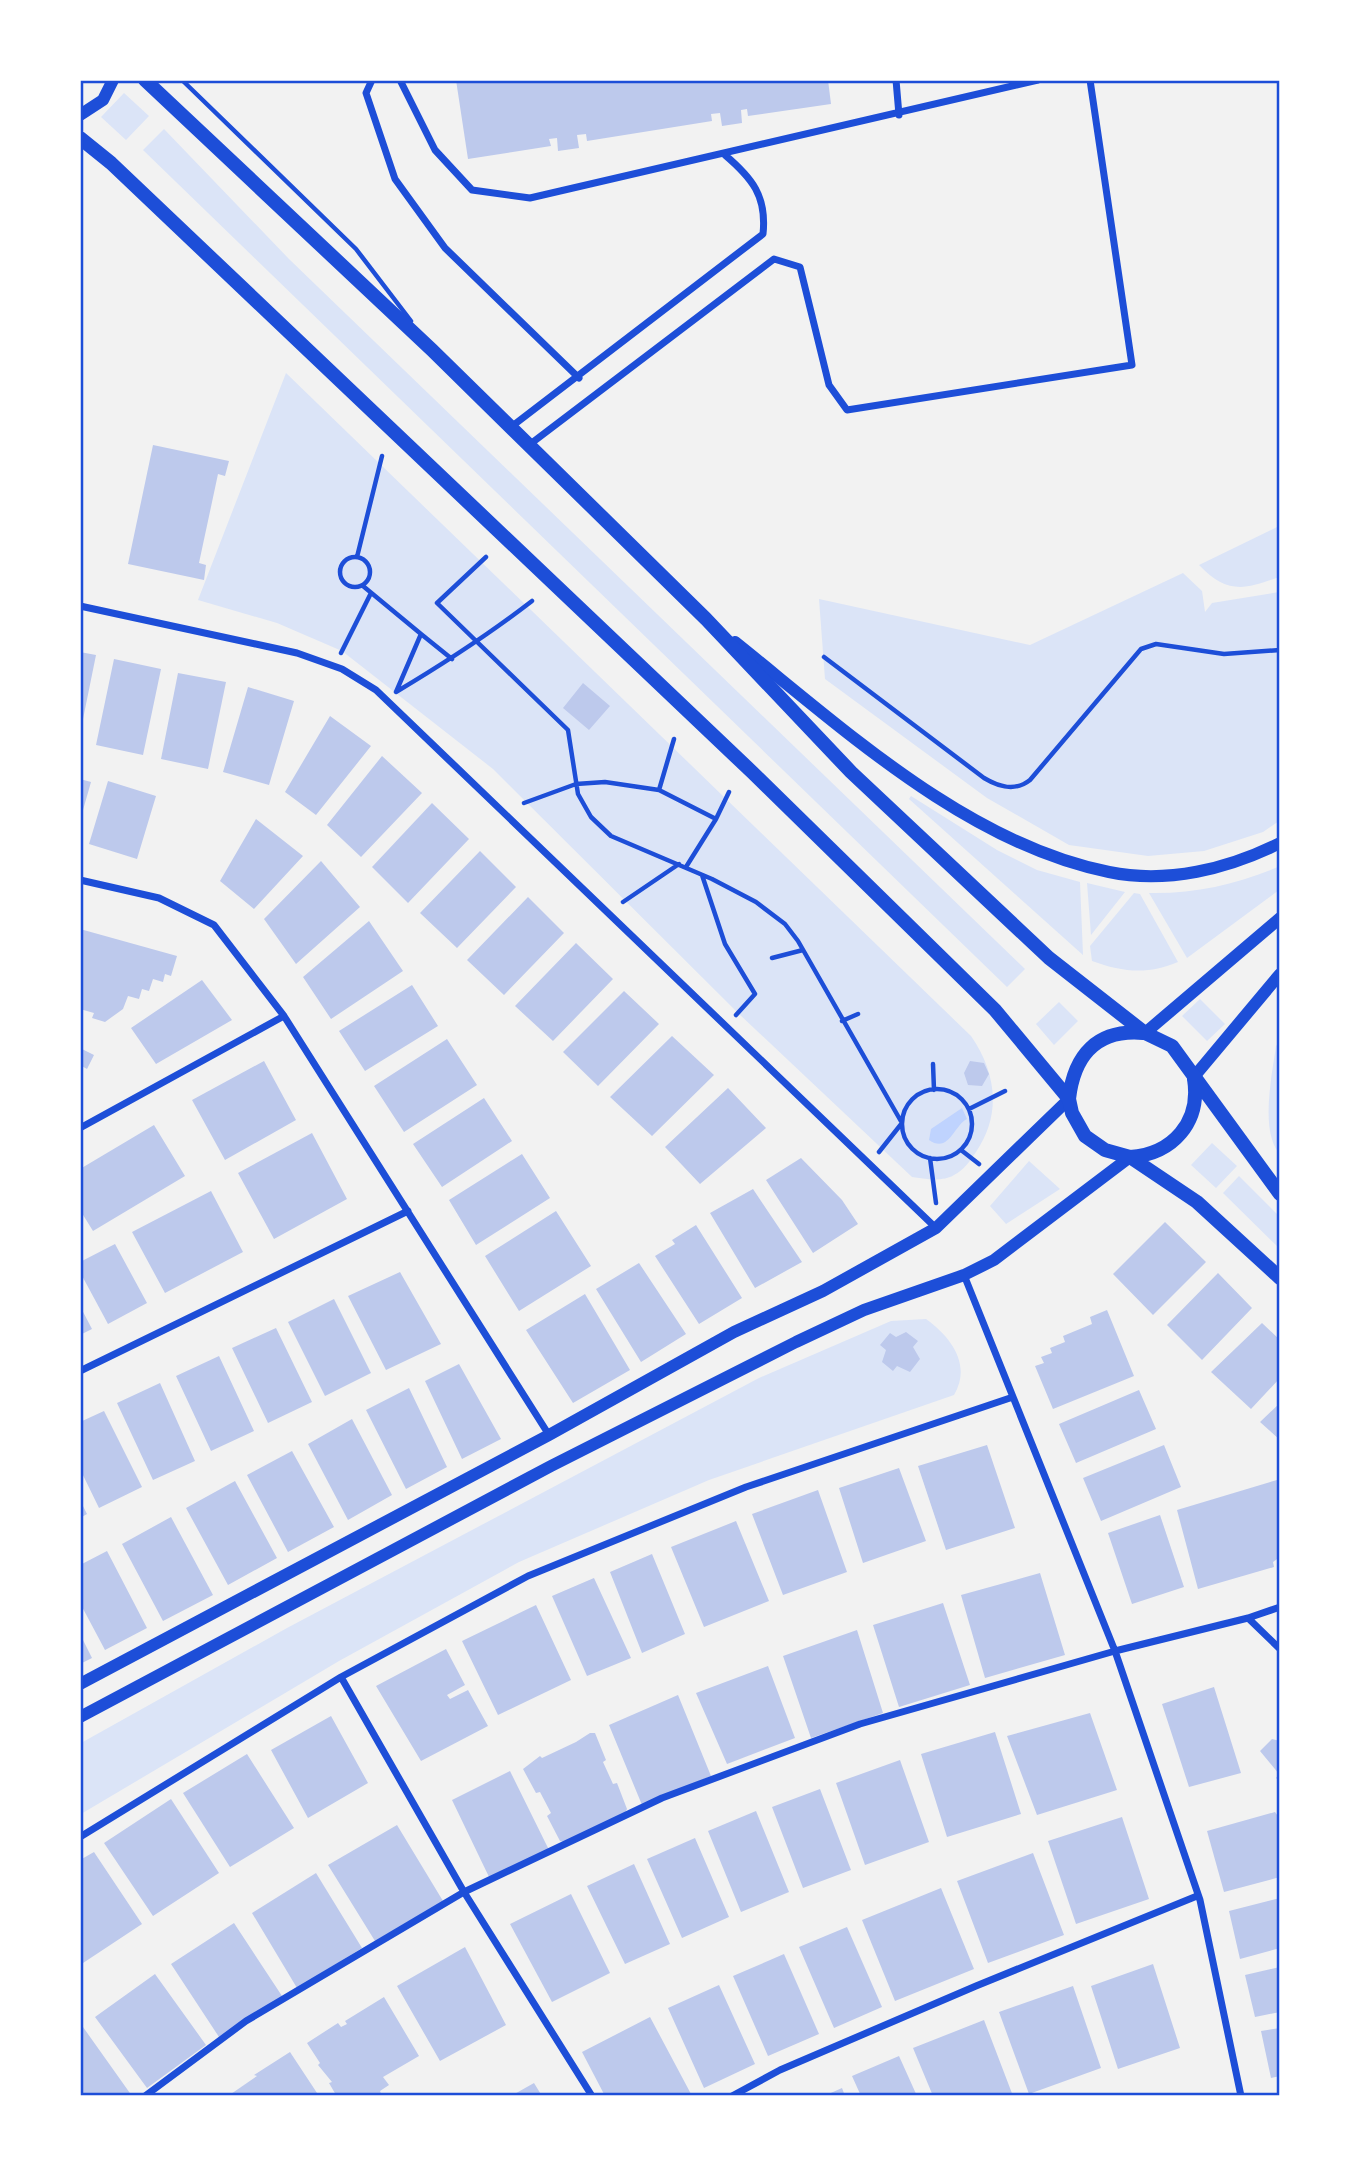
<svg xmlns="http://www.w3.org/2000/svg" width="1360" height="2176" font-family="'IBM Plex Serif',serif">
<style>
.green{fill:#dbe4f7}
.water{fill:#bfd3fe}
.building{fill:#bdc9ec}
.lines{fill:none;stroke-linecap:round;stroke-linejoin:round}
.path{stroke:#1d4ed8;stroke-width:4.5}
.service{stroke:#1d4ed8;stroke-width:4.5}
.minor{stroke:#1d4ed8;stroke-width:7}
.secondary{stroke:#1d4ed8;stroke-width:12}
.primary{stroke:#1d4ed8;stroke-width:14}
.neatline{fill:none;stroke:#1d4ed8;stroke-width:2.5}
</style>
<rect width="100%" height="100%" fill="#f2f2f2"/>
<path class="green" d="M124 93 149 116 126 140 101 117Z
M164 129 289 259 1025 969 1007 987 143 150Z
M286 373 971 1036C996 1072 1002 1114 976 1152 970 1161 964 1170 954 1175 943 1182 925 1179 912 1177L738 1013 493 769 342 651 277 623 198 600Z
M1279 526V577C1244 590 1227 594 1199 565Z
M1183 573 1202 591 1205 612 1212 603 1279 592V821L1263 832 1204 851 1148 856 1069 845 987 798 825 679 819 599 1030 645Z
M911 796 997 850 1037 870 1080 882 1083 955 909 799Z
M1278 867 1279 890 1187 958 1149 893C1195 894 1236 884 1278 867Z
M1087 883 1125 892 1091 935Z
M1134 893 1140 894 1178 962C1148 975 1122 972 1092 961L1090 946Z
M1200 999 1225 1024 1207 1041 1182 1016Z
M1059 1002 1078 1021 1054 1045 1036 1024Z
M1279 1042V1153C1260 1130 1272 1075 1276 1046Z
M1212 1143 1237 1166 1216 1188 1191 1165Z
M1029 1161 1060 1189 1006 1224 990 1206Z
M1239 1176 1279 1216V1248L1223 1193Z
M926 1319C951 1337 972 1365 954 1395L709 1480 519 1562 339 1661 81 1814V1743L287 1628 759 1378 891 1321Z"/>
<path class="water" d="M962 1108 967 1119C954 1125 949 1154 929 1140L931 1129Z"/>
<path class="building" d="M456 80H828L831 104 748 116 747 109 741 110 742 123 722 126 720 113 711 114 712 121 587 141 586 134 577 135 579 148 558 151 557 138 549 139 551 146 468 159Z
M153 445 229 461 225 476 218 474 199 563 206 565 204 580 128 564Z
M80 652 96 655 82 724H80Z
M114 659 161 669 143 755 96 745Z
M178 673 226 682 208 769 161 759Z
M583 683 610 706 589 730 563 708Z
M248 687 294 701 269 785 223 772Z
M330 716 371 746 316 815 285 792Z
M382 756 422 793 361 857 327 825Z
M80 779 91 782 81 817H80Z
M108 781 156 796 137 859 89 844Z
M432 803 469 839 408 903 372 867Z
M256 819 303 856 254 909 220 881Z
M480 851 516 887 457 948 420 913Z
M321 861 360 907 296 964 264 919Z
M528 897 564 933 504 995 467 960Z
M369 921 403 971 331 1019 303 977Z
M80 929 177 956 171 976 165 974 163 982 153 979 149 991 142 989 139 999 128 996 123 1009 105 1022 92 1018 94 1013 80 1009Z
M576 943 613 979 553 1041 515 1006Z
M202 980 232 1020 156 1064 131 1028Z
M412 985 438 1026 365 1071 339 1031Z
M624 991 659 1024 598 1086 563 1052Z
M672 1036 714 1075 652 1136 610 1097Z
M447 1039 477 1085 404 1132 374 1086Z
M80 1048 94 1055 87 1069 80 1065Z
M264 1061 296 1120 225 1160 192 1100Z
M970 1061 984 1063 989 1074 982 1086 968 1085 964 1073Z
M728 1088 766 1128 700 1184 665 1147Z
M484 1098 512 1141 442 1187 413 1144Z
M154 1125 185 1176 93 1231 80 1210V1169Z
M312 1133 347 1199 274 1239 238 1173Z
M522 1154 550 1198 476 1245 449 1200Z
M801 1158 842 1200 858 1224 813 1253 766 1180Z
M753 1189 802 1262 755 1288 710 1213Z
M211 1191 243 1252 165 1293 132 1232Z
M556 1211 591 1266 519 1311 485 1256Z
M1165 1222 1206 1262 1153 1315 1113 1274Z
M696 1225 742 1298 699 1324 655 1256 675 1244 672 1240Z
M115 1244 147 1303 108 1324 80 1272V1262Z
M639 1263 686 1334 641 1362 596 1289Z
M400 1272 441 1344 386 1370 348 1296Z
M1218 1273 1252 1308 1202 1360 1167 1325Z
M585 1294 630 1370 573 1403 526 1330Z
M334 1299 371 1373 325 1396 288 1322Z
M80 1306 92 1329 80 1335Z
M1107 1310 1134 1376 1053 1409 1035 1366 1044 1363 1041 1357 1052 1353 1050 1348 1065 1342 1063 1336 1092 1324 1090 1317Z
M1262 1323 1280 1340V1378L1251 1409 1211 1372Z
M276 1328 312 1402 268 1423 232 1348Z
M906 1332 918 1341 913 1347 920 1359 910 1372 897 1366 893 1371 882 1362 886 1350 880 1345 890 1333 896 1337Z
M219 1356 254 1431 211 1451 176 1376Z
M459 1364 501 1439 462 1459 425 1381Z
M160 1383 195 1461 153 1480 117 1403Z
M409 1388 447 1467 406 1489 366 1410Z
M1139 1390 1156 1429 1076 1463 1059 1424Z
M1280 1403V1440L1260 1422Z
M104 1411 142 1487 99 1508 80 1469V1422Z
M352 1419 392 1495 348 1520 308 1444Z
M987 1445 1015 1528 946 1550 918 1466Z
M1164 1445 1181 1487 1101 1521 1083 1478Z
M292 1451 334 1527 288 1552 247 1475Z
M899 1468 926 1541 863 1563 839 1488Z
M1277 1480 1280 1557 1273 1562 1274 1567 1198 1589 1177 1510Z
M235 1481 277 1558 228 1585 186 1508Z
M818 1490 847 1572 783 1595 752 1514Z
M80 1500 87 1514 80 1518Z
M1160 1515 1184 1587 1132 1604 1108 1533Z
M171 1517 213 1595 163 1621 122 1544Z
M736 1521 769 1601 704 1627 671 1547Z
M107 1551 147 1628 105 1650 80 1603V1565Z
M652 1554 685 1634 642 1653 610 1572Z
M1040 1573 1065 1655 985 1678 961 1595Z
M594 1578 631 1658 587 1676 552 1596Z
M943 1603 970 1685 899 1707 873 1625Z
M536 1605 571 1680 498 1715 462 1641Z
M857 1630 883 1713 811 1738 783 1656Z
M80 1634 92 1658 80 1664Z
M446 1649 465 1685 447 1695 450 1699 468 1690 488 1726 421 1761 376 1686Z
M768 1666 795 1738 727 1764 696 1693Z
M1214 1687 1241 1773 1189 1787 1162 1704Z
M678 1695 711 1776 642 1805 609 1725Z
M1090 1713 1117 1790 1037 1815 1007 1736Z
M331 1716 368 1783 308 1818 271 1750Z
M995 1732 1021 1814 947 1837 921 1754Z
M590 1733H595L606 1760 603 1762 613 1784 617 1783 627 1809 625 1813 564 1842 560 1841 547 1816 551 1813 540 1792 536 1793 523 1769 540 1756 542 1758 576 1742Z
M1272 1739 1280 1741V1782L1276 1778 1279 1774 1260 1751Z
M247 1754 294 1828 230 1867 183 1793Z
M900 1760 929 1842 865 1865 836 1783Z
M510 1771 549 1850 490 1879 452 1800Z
M820 1789 851 1870 803 1888 772 1807Z
M171 1799 219 1873 153 1916 104 1843Z
M756 1811 789 1892 741 1912 708 1831Z
M1275 1812 1280 1819V1877L1224 1892 1207 1831Z
M1122 1817 1149 1899 1076 1924 1048 1841Z
M397 1825 443 1901 375 1941 328 1865Z
M695 1838 729 1917 682 1938 647 1859Z
M94 1852 142 1924 80 1965V1860Z
M1033 1853 1064 1935 988 1963 957 1881Z
M634 1864 670 1944 625 1964 587 1886Z
M316 1873 362 1948 297 1988 252 1913Z
M941 1888 974 1969 895 2001 862 1920Z
M571 1894 610 1973 552 2002 510 1924Z
M1280 1898V1948L1240 1959 1229 1911Z
M234 1923 282 1996 219 2037 171 1964Z
M847 1927 882 2007 834 2028 799 1947Z
M465 1947 506 2025 440 2061 397 1986Z
M784 1954 819 2034 768 2056 733 1976Z
M1153 1964 1180 2048 1118 2069 1091 1986Z
M1280 1967V2012L1255 2017 1245 1975Z
M155 1974 206 2045 147 2088 95 2017Z
M719 1985 755 2064 704 2088 668 2008Z
M1073 1986 1101 2068 1029 2094 999 2012Z
M384 1997 419 2056 383 2077 389 2085 380 2091 382 2096 336 2095 329 2083 332 2082 318 2065 320 2063 307 2043 338 2023 341 2027 347 2024 345 2021Z
M650 2017 691 2094 605 2096 582 2052Z
M984 2020 1013 2096H933L913 2048Z
M83 2027 132 2096H80Z
M1280 2028V2076L1271 2078 1261 2031Z
M290 2052 319 2096H228L257 2076 254 2075Z
M899 2056 917 2096H861L852 2076Z
M534 2083 542 2096H511Z
M842 2088 845 2096H824Z"/>
<g class="lines">
<path class="path" d="M340 572a15 15 0 1 1 30 0a15 15 0 1 1-30 0Z
M357 557 382 456
M486 557 437 603 568 730 578 794 591 817 611 836 712 879 756 902 785 924 798 941 902 1123 879 1152
M363 586 421 634
M341 653 371 593
M824 657 984 778C999 787 1015 792 1030 780L1141 649 1156 644 1224 654 1280 650
M452 659 421 634 396 692C443 664 488 635 532 601
M674 739 659 790 716 819 686 867
M524 803 576 784 605 782 659 790
M716 819 729 792
M702 875 725 944 755 994 736 1015
M623 902 679 864
M772 958 803 950
M842 1021 858 1014
M933 1064 934 1090
M902 1124a35 35 0 1 1 70 0a35 35 0 1 1-70 0Z
M969 1109 1005 1091
M961 1150 979 1164
M930 1158 936 1203"/>
<path class="service" d="M182 80 356 249 411 321"/>
<path class="minor" d="M372 80 366 93 395 179 445 248 579 378
M400 80 435 150 472 190 530 198 1038 80
M896 80 899 115
M511 427 763 234C767 196 752 178 725 155
M529 445 774 259 800 267 829 385 847 410 1132 365 1090 80
M80 606 297 653 342 669 376 690 936 1228
M80 880 159 898 214 925 284 1016 549 1435
M80 1128 284 1016
M964 1275 1115 1651 1200 1900 1241 2096
M80 1371 408 1211
M1280 1607 1248 1618 1280 1649
M341 1677 464 1892 592 2096
M80 1837 341 1677 528 1576 746 1487 1013 1397
M145 2096 246 2021 464 1892 662 1798 860 1724 1115 1651 1248 1618
M732 2096 780 2070 976 1986 1197 1896"/>
<path class="secondary" d="M80 115 103 100 113 80
M735 642C845 730 968 844 1109 872 1167 884 1228 869 1280 843
M1145 1033 1280 918
M1193 1078 1280 974
M80 1684 549 1435 734 1332 823 1291 936 1228 1069 1099
M80 1717 551 1466 796 1342 864 1310 964 1275 994 1260 1130 1157"/>
<path class="primary" d="M145 80 432 350 706 619 851 772 1049 958 1145 1033 1172 1046 1280 1194
M80 138 111 163 752 772 995 1010 1069 1099 1072 1113 1085 1136 1105 1150 1130 1157 1197 1202 1280 1278
M1069 1099C1074 1055 1097 1029 1143 1033
M1130 1157C1173 1154 1201 1122 1194 1079"/>
</g>
<rect width="1360" height="2176" fill="none" stroke="#ffffff" stroke-width="164"/>
<rect x="82" y="82" width="1196" height="2012" class="neatline"/>
</svg>
